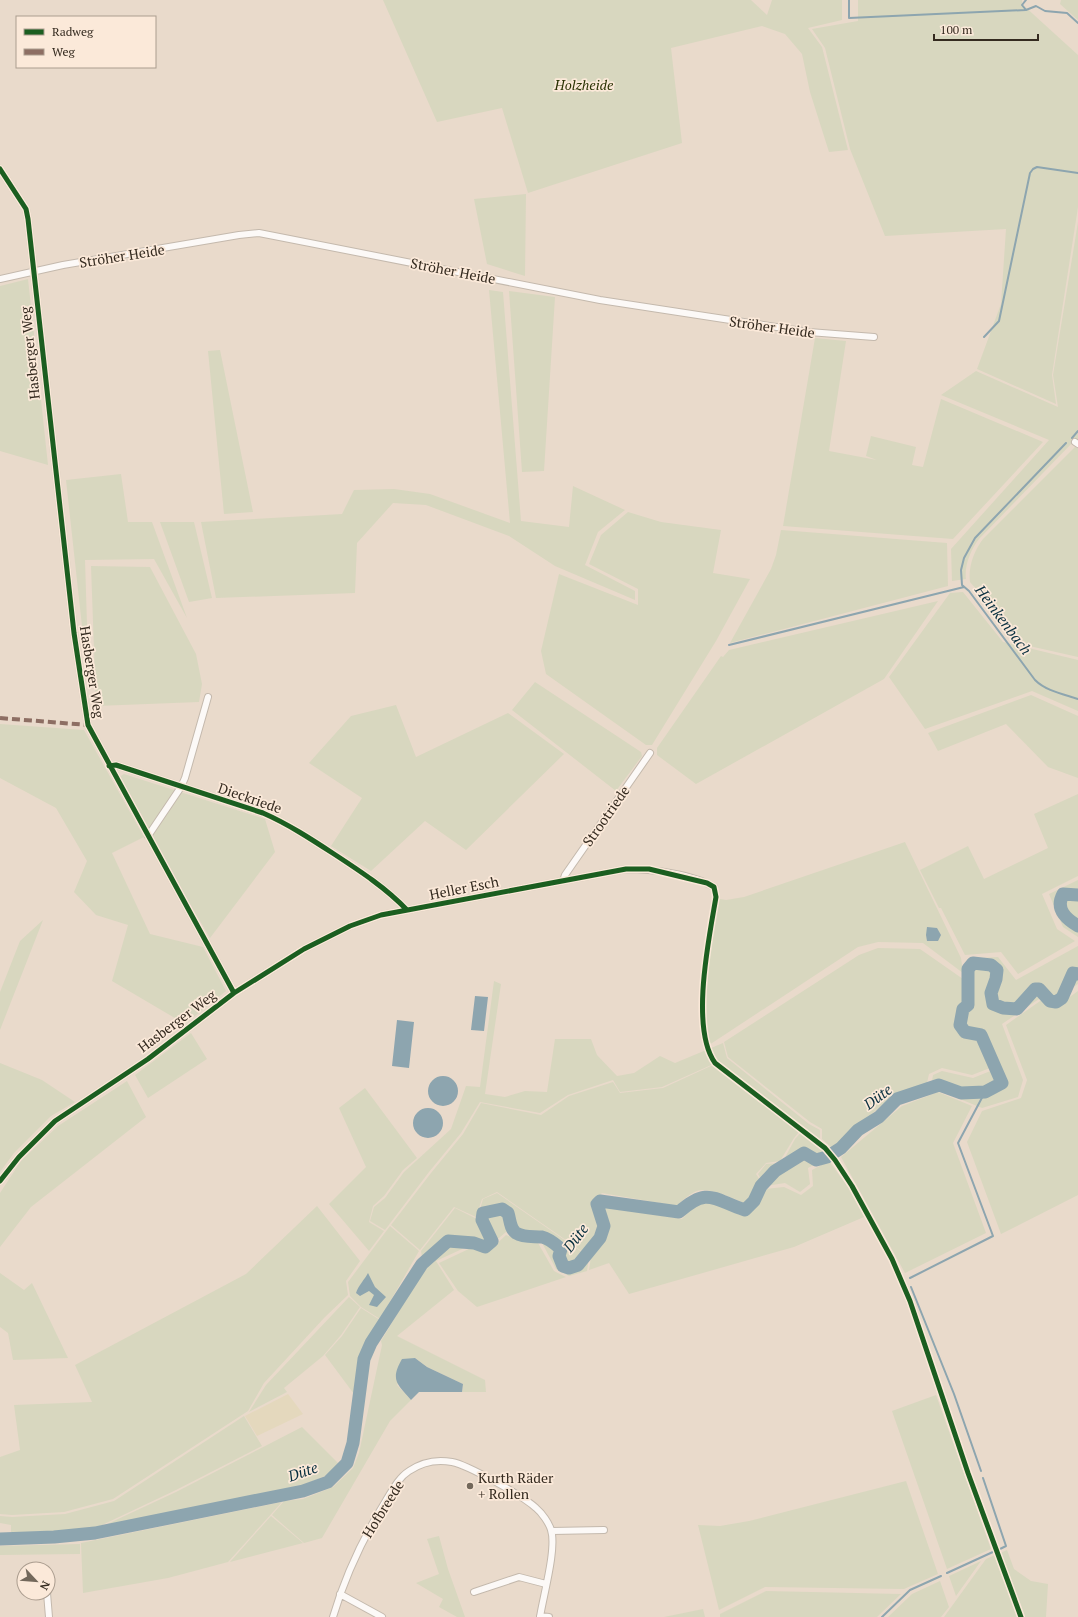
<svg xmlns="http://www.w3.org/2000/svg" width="1078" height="1617" font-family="'PT Serif',serif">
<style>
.green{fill:#d8d7bf}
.sand{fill:#e4d8bd}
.water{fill:#8da5af}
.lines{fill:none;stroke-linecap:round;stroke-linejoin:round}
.stream{stroke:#8da5af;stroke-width:2}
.river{stroke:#8da5af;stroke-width:13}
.street-casing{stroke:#c4b9ad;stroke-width:8}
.street{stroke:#fcf9f7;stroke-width:6}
.quiet{stroke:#8d6e63;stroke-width:4;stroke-dasharray:8 4;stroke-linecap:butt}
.cycleway-casing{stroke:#fbe9d9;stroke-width:8}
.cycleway{stroke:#1b5e20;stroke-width:5}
.poi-dot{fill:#73685b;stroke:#fbe9d9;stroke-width:1.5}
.labels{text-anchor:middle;stroke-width:3.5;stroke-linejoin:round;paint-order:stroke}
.park-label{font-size:14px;font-style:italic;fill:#293203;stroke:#fbe9d9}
.street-label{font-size:14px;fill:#342a1f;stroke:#fbe9d9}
.poi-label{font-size:14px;fill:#342a1f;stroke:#fbe9d9;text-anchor:start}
.water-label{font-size:15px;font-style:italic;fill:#082f3f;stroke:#fbe9d9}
</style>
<rect width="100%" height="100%" fill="#e9dacb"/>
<path class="green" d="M383 0H751L767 15 772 0H842V20L808 28 822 47 848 150 829 152 810 92 802 54 785 34 762 26 671 48 682 143 528 193 502 108 437 122Z
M858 0H1022V4L1078 55V207L1052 375 1056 404 977 369 1001 304 1006 229 885 236 850 149 825 48 812 29 858 21Z
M1061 0H1078V20L1060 4Z
M526 194 525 276 487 264 474 199Z
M1078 222V441L1075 440 979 539C971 549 964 566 966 579L952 581 951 549 1049 440 941 395 976 371 1058 407 1053 375Z
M28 279 48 465 0 451V286Z
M489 290 503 292 521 521 569 527 573 486 625 510 598 532 585 565 635 591V600L555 566 509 536 426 505 393 503 357 543 355 593 216 598 201 522 342 514 354 490 394 489 430 494 510 523Z
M509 291 555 297 544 471 522 472Z
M815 338 846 341 829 451 877 460 866 456 871 436 916 447 912 465 923 467 941 399 1043 442 953 539 783 526Z
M220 350 253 512 224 514 208 351Z
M1075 447 1078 448V657L1025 645 970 582C968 567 974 551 983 539Z
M121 474 128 522H152L187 618 154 559 85 560 89 690 66 480Z
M628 512 661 522 721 530 713 573 750 579 716 641 652 745H646L546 674 541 651 559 574 638 605V589L589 564 601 535Z
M160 522H194L212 598 189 602Z
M781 530 947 543 948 586 730 643 771 569 776 555Z
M91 566 150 567 196 654 202 684 199 702 96 706Z
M963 592 1003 642 1078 660V711L1032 691 925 729 889 677 950 593Z
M938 601 884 679 696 784 657 755V748L721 656 723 657 729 650Z
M535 682 641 752 642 756 616 791 512 710Z
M1031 695 1078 716V778L1048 767 1006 724 938 751 928 733Z
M396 705 416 757 508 713 564 754 466 850 425 821 371 871 331 846 362 798 309 763 351 716Z
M0 724 84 730 144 837 112 853 150 934 203 947 226 991 185 1024 112 981 128 925 96 915 74 892 87 861 56 808 0 778Z
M124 774 265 819 275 852 210 938 116 779Z
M1078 794V876L1042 894 1057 929 1075 941 1018 974 1001 952 965 955 941 908H939L920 870 968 846 984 879 1048 848 1034 814Z
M905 842 961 958 963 973 923 943 878 942 858 947 709 1045C701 997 709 948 717 900L720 899 726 900 744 897Z
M1078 880V937L1063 927 1049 894Z
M43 920 0 1030V992L20 941Z
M1078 946V984L1059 996 1053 997 1048 993 1002 1024 1023 1080 1018 1097 982 1108 938 1090 930 1093 933 1075 942 1071 973 1078 998 1068 984 1033 968 1030 964 1024 966 1012 973 1008 972 971 967 959 998 957 1016 980Z
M878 948 920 949 963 979 964 1003 959 1007 955 1027 963 1037 978 1039 990 1068 972 1075 942 1068 929 1074 927 1083 894 1095 832 1148 822 1139V1129L810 1122 728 1057 724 1042 859 955Z
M494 981 501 984 485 1094 505 1097 525 1091 547 1092 555 1039H591L597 1055 617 1076 634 1073 660 1056 675 1063 723 1043 727 1058 809 1124 820 1130V1148L827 1158 808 1168 810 1184 800 1192 785 1183 765 1186 758 1174 766 1164 782 1163 795 1139 804 1129 718 1062 662 1087 620 1092 613 1080 568 1095 540 1113 480 1102 461 1133 429 1172 385 1230 370 1221 374 1207 385 1198 404 1172 451 1129 466 1086 480 1087Z
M1078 991V1195L1001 1234 967 1142 982 1111 1021 1098 1027 1080 1006 1025 1043 999 1050 1005 1056 1007Z
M191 1033 207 1059 148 1098 135 1075Z
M0 1063 42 1080 75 1102 51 1116 14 1153 0 1172Z
M713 1065 799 1132 794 1138 780 1161 766 1163 756 1174 760 1180 752 1198 744 1203C732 1198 715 1190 701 1190 692 1191 683 1200 677 1206L602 1193 591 1204C600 1232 603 1229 583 1252L497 1192 482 1199 476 1217 454 1207 420 1250 391 1225 431 1173 463 1134 481 1103 541 1115 569 1096 613 1082 620 1093 663 1088Z
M127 1081 146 1117 31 1207 0 1247V1193L21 1161 58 1126Z
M365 1088 417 1158 403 1170 384 1196 373 1206 369 1222 384 1231 369 1251 329 1204 366 1167 339 1108Z
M938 1092 972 1106 953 1143 986 1233 905 1273 841 1157 902 1106Z
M829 1161 848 1187 864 1217 794 1247 629 1294 609 1263 589 1270 591 1257 605 1241 610 1226 604 1207 682 1219C685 1216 689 1211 693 1208 709 1194 730 1211 746 1216L759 1203 765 1189 784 1187 801 1195 813 1186 812 1170Z
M497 1193 589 1257 587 1271 569 1276 556 1269 541 1241 523 1239 506 1232 486 1249 473 1244 436 1261 454 1290 397 1336 485 1380 486 1392H462L463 1384 427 1367 415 1358 397 1385 411 1400 390 1421 322 1538 304 1543 272 1515 284 1501 303 1499 333 1487 353 1468 359 1453 382 1345 381 1341 424 1269 421 1251 455 1208 477 1219 483 1199Z
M317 1206 360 1261 346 1281 348 1295 325 1317 264 1383 248 1411 113 1499 64 1512 12 1515 0 1514V1457L20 1450 14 1405 92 1402 75 1365 246 1274Z
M390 1226 419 1251 380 1319 361 1307 350 1296 348 1282Z
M506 1235 523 1242 538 1243 554 1271 566 1277 477 1307 458 1291 439 1263 473 1247 487 1253Z
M0 1273 24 1290 32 1283 68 1358 13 1360 8 1333 0 1327Z
M349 1297 360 1307 341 1335 323 1356 284 1388 287 1392 249 1412 266 1385Z
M361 1308 380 1320 366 1341 360 1358 354 1394 325 1355 342 1336Z
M936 1395 991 1549 947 1569 892 1411Z
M244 1416 262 1446 176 1490 100 1526 61 1533 11 1537V1525L0 1523V1516L12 1517 65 1514 114 1501Z
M302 1427 339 1464 325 1476 303 1485 103 1526 176 1492Z
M906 1481 938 1574 904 1589 765 1587 719 1610 698 1525 720 1526 749 1521Z
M282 1502 228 1562 168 1578 83 1593 81 1543Z
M271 1516 303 1543 230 1562Z
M439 1536 448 1569 465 1617H457L439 1607 443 1599 416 1583 439 1574 427 1539Z
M80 1544V1554L0 1555V1546Z
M1007 1550 1014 1569 1031 1581 1048 1584 1046 1617H944L986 1559Z
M981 1561 956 1596 949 1576Z
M940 1581 949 1607 941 1617H888L912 1594Z
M766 1591 901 1594 877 1617H720V1614Z
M703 1609 705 1617H664Z"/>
<path class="sand" d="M288 1394 303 1414 257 1436 245 1416Z"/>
<path class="water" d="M927 927 937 928 941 935 938 941H927L926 935Z
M475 996 488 997 484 1031 471 1030Z
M397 1020 414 1022 409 1068 392 1066Z
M428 1091a15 15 0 1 1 30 0a15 15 0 1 1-30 0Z
M413 1123a15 15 0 1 1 30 0a15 15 0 1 1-30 0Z
M368 1273 375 1287 386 1297 377 1307 369 1305 374 1295 369 1291 360 1296 356 1293C358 1286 365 1279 368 1273Z
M415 1358 427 1367 463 1384 462 1392H419L411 1400C397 1384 390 1380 402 1359Z"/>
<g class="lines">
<path class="stream" d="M849 0V18L1026 10
M1026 0 1022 5 1026 10 1036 6 1045 11 1067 13 1078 23
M984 337 999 321 1030 173 1033 169 1037 167 1078 173
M1072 438 1078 431
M1066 443 975 538 964 558 961 570 962 585 969 591 1035 680C1046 691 1063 694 1078 699
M729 645 964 587
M910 1278 993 1236 958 1143 985 1092
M911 1287 954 1394 981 1471
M983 1478 1006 1546 1000 1549
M947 1573 995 1551
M882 1617 910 1590 941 1576"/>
<path class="river" d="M1078 895 1063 894C1055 909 1066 919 1078 926
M0 1539 54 1537 95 1533 303 1491 328 1482 347 1463 353 1443 364 1359 371 1343 422 1264 448 1241 474 1243 485 1247 492 1241 482 1220 483 1213 502 1209 508 1213C510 1219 510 1229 516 1233 524 1238 534 1236 542 1237 550 1239 555 1244 561 1249L559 1256 563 1266 569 1268 578 1265 600 1238 604 1226 597 1204 600 1201 679 1212C708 1186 714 1200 745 1210L754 1201 761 1186 775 1171 804 1153 816 1160 827 1157 841 1148 858 1130 879 1117 897 1099 939 1085 961 1093 985 1092 1002 1083 981 1035 965 1032 960 1025 963 1009 968 1005V969L973 963 991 965 997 970 996 979 991 993 993 1004 1003 1008 1017 1009 1035 989H1039L1050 1001 1056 1002 1062 998 1073 973 1078 974"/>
<g class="street-casing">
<path id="street" d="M0 169 26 209 28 219 74 633 88 725 234 993
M0 279 63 265 239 235 259 233 600 300 809 332 874 337
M1075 442 1078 444
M109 766 116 765 263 813C288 824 311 839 334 854 360 871 386 888 407 910
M148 836 181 787 185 778 208 697
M563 881 565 875 650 753
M0 1181 19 1157 55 1121 148 1059 234 993 304 949 350 926 381 915 626 869C651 869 693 874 714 887
M552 1531 604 1530
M474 1592 519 1577 546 1584
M47 1593 49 1617
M340 1594 382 1617
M540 1616 549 1617
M333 1617C345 1576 363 1538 385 1502 392 1491 398 1478 409 1471 422 1462 436 1459 452 1462 468 1465 523 1496 536 1508 542 1513 549 1523 551 1530 557 1548 543 1597 540 1617"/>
</g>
<use href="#street" class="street"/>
<path class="quiet" d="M0 718 88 725"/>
<g class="cycleway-casing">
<path id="cycleway" d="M0 169 26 209 28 219 74 633 88 725 234 993
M109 766 116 765 263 813C288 824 311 839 334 854 360 871 386 888 407 910
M0 1181 19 1157 55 1121 148 1059 234 993 304 949 350 926 381 915 626 869H649L707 883 714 887 716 897C709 938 690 1028 715 1063L825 1148 835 1160 852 1186 892 1259 910 1301 968 1473 1021 1617"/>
</g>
<use href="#cycleway" class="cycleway"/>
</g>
<circle class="poi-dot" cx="470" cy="1486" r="4"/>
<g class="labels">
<g class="park-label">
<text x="584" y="90">Holzheide</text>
</g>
<g class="street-label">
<text transform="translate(122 256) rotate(-9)" y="5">Ströher Heide</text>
<text transform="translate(453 271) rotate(11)" y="5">Ströher Heide</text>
<text transform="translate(772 327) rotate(8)" y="5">Ströher Heide</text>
<text transform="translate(30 353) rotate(-96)" y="5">Hasberger Weg</text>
<text transform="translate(92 672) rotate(81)" y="5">Hasberger Weg</text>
<text transform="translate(250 798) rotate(19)" y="5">Dieckriede</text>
<text transform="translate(606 816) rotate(-55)" y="5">Strootriede</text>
<text transform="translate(464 888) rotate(-11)" y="5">Heller Esch</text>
<text transform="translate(177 1021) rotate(-37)" y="5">Hasberger Weg</text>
<text transform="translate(383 1509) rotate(-58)" y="5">Hofbreede</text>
</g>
<g class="poi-label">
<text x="478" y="1483">Kurth Räder<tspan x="478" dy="16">+ Rollen</tspan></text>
</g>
<g class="water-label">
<text transform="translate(1003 620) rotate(53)" y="5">Heinkenbach</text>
<text transform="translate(878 1097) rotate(-37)" y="5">Düte</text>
<text transform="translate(576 1238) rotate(-53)" y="5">Düte</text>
<text transform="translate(303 1472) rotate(-19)" y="5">Düte</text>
</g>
</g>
<rect x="16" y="16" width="140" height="52" fill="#fbe9d9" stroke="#ab9d8f"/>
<rect x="24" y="29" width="20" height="6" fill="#1b5e20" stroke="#ab9d8f"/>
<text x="52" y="36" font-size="12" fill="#342a1f">Radweg</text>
<rect x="24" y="49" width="20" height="6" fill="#8d6e63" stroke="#ab9d8f"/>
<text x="52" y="56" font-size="12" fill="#342a1f">Weg</text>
<g transform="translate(36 1581) rotate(116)"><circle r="19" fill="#fbe9d9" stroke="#ab9d8f"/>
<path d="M0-3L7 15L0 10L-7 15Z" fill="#73685b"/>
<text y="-6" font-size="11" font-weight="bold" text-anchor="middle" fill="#342a1f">N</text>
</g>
<path d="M934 34v6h104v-6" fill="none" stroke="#342a1f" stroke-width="2"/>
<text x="940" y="34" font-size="12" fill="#342a1f" stroke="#fbe9d9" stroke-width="3" paint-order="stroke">100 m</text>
</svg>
